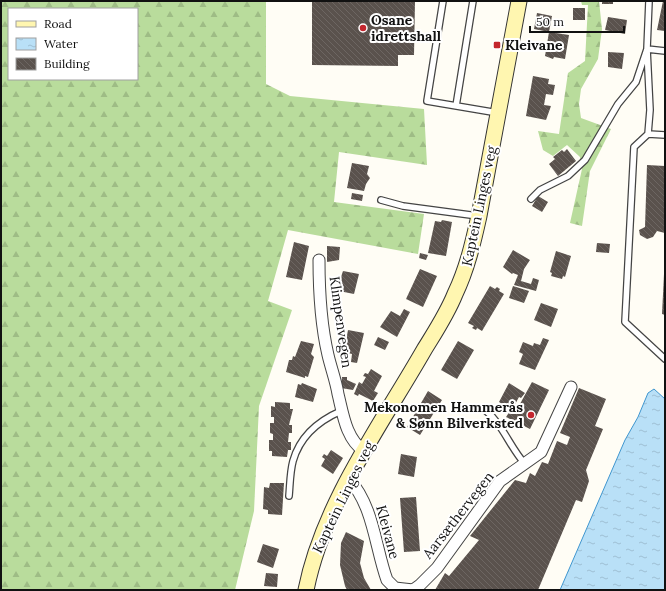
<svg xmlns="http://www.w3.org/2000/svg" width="666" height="591" font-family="Lora,serif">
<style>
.forest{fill:url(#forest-firs);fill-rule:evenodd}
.water{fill:url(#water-ripples);stroke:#3f96cf}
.building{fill:url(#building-back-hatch)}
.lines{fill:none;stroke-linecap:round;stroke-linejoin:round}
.service-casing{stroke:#444;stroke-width:8}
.minor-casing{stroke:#444;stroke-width:13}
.secondary-casing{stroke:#333;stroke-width:17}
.service{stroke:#fff;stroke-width:5.5}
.minor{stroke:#fff;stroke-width:11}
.secondary{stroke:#fff6b0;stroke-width:15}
.poi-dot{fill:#c4262e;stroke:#fff;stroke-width:1.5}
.labels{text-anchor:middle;stroke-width:4;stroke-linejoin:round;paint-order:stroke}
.poi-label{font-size:14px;font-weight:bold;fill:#111;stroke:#fff;text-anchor:start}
.street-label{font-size:14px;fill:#111;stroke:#fff}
</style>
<defs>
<pattern id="forest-firs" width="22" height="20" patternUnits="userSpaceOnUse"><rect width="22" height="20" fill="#b9dc9c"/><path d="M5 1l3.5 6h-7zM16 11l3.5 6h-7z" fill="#9ebc85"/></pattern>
<pattern id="water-ripples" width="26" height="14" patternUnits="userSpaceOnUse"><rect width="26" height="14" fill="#b9e0f7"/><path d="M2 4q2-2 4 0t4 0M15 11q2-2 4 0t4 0" fill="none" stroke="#9ebfd3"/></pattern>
<pattern id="building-back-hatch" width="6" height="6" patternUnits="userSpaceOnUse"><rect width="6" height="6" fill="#5a524d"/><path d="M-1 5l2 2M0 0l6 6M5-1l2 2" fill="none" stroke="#6d6662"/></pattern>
</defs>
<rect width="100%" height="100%" fill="#fffdf5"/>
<path class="forest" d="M1 1H266V84L290 96 424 109 427 165 339 152 334 202 424 214 418 254 288 230 268 301 292 310 259 406 254 511 235 590H1ZM9 9H137V79H9Z
M581 1H599L602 29 598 59 581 89 579 104 581 118 611 129 590 171 582 226 570 223 582 169 580 157 567 145 553 156 543 150 538 131 559 134 568 73 585 61 588 5H582Z"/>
<path class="water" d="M654 389 665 399V590H560L625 440 638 417 648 393Z"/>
<path class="building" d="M312 1H415L414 55H398V66L312 65Z
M602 1H613V4H602Z
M663 1H665V31L657 30Z
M573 8H585V20H573Z
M537 13 552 16 549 32 534 29Z
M608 17 627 20 625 34 605 30Z
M549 32 569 35 565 59 554 57 553 59 545 56Z
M608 52 624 53 622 69 608 67Z
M533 76 549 79 548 84 555 85 553 95 546 94 544 105 551 106 546 120 526 116Z
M567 149 576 161 558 176 549 164 555 159 553 157 562 150 564 152Z
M352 163 369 166 367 174 370 178 366 184 364 191 347 188Z
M647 165 665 166V233L657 231 653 237 647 239 640 235 639 230 645 227Z
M352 193 363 195 362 201 351 199Z
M538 196 548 202 542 212 532 206Z
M442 220 452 222 446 256 428 253 435 221 441 222Z
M294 242 309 246 302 280 286 277Z
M597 243 610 244 609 253 596 252Z
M327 246 340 247 339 260 327 262Z
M513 250 530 260 524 269 521 281 531 284 533 278 539 280 536 291 514 285 518 275 513 273 512 274 503 267Z
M556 251 571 256 565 277 563 276 562 279 551 276 552 273 550 272Z
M420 253 428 255 426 260 419 258Z
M420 269 437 276 423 307 406 299Z
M343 271 359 274 354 294 339 291 341 283H339Z
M664 274H665V315L662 314Z
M490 286 495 289 497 287 500 289 499 291 504 294 482 331 477 328 476 330 472 328 474 326 468 323Z
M513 286 529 291 524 303 509 298Z
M541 303 558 309 551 327 534 320Z
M404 309 410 312 397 337 380 327 391 311 400 316Z
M348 330 364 333 357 363 351 362 352 354 344 352Z
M378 337 389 342 385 350 374 345Z
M543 338 549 340 535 370 519 364 523 354 519 352 523 342 533 346 534 343 540 345Z
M301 341 314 344 311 354 314 357 308 377 305 376V378L286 372 289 360H292L293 356 295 357Z
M458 341 474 350 457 379 441 370Z
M371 369 382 376 374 391 378 393 373 401 359 394 358 396 354 394 359 382 362 384 366 377 363 376 365 373 368 374Z
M342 377H347V380L356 384 353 390 341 388Z
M532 382 549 390 530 429 506 417 510 411 515 413Z
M302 383 317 389 313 402 295 397 298 384 301 385Z
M509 383 525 393 521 398 519 397 512 410 499 402Z
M579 388 606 399 595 426 603 429 586 470 589 481 582 502 576 500 538 590H435L445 573 449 576 479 540 470 536 515 480 526 483 530 473 535 476 542 462 548 464 557 441 567 445 570 437 560 433Z
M428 391 442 400 420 435 407 427Z
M275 402 290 403V409H293L289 425H292V433H289L288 442H291V450H288L287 457 272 456V451H269V440H273V434L270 433V423H274V417H271V406L275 407Z
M331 450 343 458 333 474 321 466 325 459 322 457 324 454 327 456Z
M401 454 417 457 414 477 398 474Z
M270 483H284L282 515 268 514V510L263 509 264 487 269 488Z
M416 497 420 551 404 552 400 498Z
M346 532 364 541 360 563 364 578 371 590H347L345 586 340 565 341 543Z
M263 544 279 549 273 568 257 562Z
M266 573 278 574 277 587 264 586Z"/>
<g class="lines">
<g class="service-casing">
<path id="service" d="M443 1 427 101 498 113
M665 51 647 49 650 110 648 134 634 147 625 322 665 359
M456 106 473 1
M648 134 665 135
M531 199 540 190 568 176 585 160 618 104 636 82 647 49 649 1
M381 200 403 206 478 216
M484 409C503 424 509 446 525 464
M289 496C290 485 290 472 293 461 300 436 318 421 341 411"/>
</g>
<g class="minor-casing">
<path id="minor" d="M319 260C319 291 321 325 328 355 331 368 336 381 338 394 343 414 346 439 364 451
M349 479C374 507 375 547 387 580L395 588 413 590 420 585 437 568 500 481 541 452 571 387"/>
</g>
<g class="secondary-casing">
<path id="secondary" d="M306 590C323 504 381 425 424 350 435 332 447 314 455 294 467 269 473 243 479 216L519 1"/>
</g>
<use href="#service" class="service"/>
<use href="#minor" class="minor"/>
<use href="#secondary" class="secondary"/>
</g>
<g class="poi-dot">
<circle cx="363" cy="28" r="4"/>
<rect x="493" y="41" width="8" height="8" rx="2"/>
<circle cx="531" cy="415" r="4"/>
</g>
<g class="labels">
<g class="poi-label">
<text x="371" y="25">Osane<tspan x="371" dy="16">idrettshall</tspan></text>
<text x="505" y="50">Kleivane</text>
<text x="523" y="412" text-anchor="end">Mekonomen Hammerås<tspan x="523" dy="16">&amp; Sønn Bilverksted</tspan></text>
</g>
<g class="street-label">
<text transform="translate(479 206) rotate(-78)" y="5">Kaptein Linges veg</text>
<text transform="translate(341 322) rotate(82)" y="5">Klimpenvegen</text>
<text transform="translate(343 497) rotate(-64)" y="5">Kaptein Linges veg</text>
<text transform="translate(458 515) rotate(-52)" y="5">Aarsæthervegen</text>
<text transform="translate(388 532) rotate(75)" y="5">Kleivane</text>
</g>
</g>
<rect width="666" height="591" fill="none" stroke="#111111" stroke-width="4"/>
<rect x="8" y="8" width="130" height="72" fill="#ffffff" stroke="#a0a0a0"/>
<rect x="16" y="21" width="20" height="6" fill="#fff6b0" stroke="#a0a0a0"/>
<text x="44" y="28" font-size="12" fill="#111111">Road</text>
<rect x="16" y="38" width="20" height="12" fill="url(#water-ripples)" stroke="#a0a0a0"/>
<text x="44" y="48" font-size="12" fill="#111111">Water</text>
<rect x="16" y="58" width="20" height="12" fill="url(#building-back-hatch)" stroke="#a0a0a0"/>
<text x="44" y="68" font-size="12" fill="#111111">Building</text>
<path d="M530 26v6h94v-6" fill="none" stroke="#111111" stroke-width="2"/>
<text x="536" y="26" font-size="12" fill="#111111" stroke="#ffffff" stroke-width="3" paint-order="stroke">50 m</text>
</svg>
